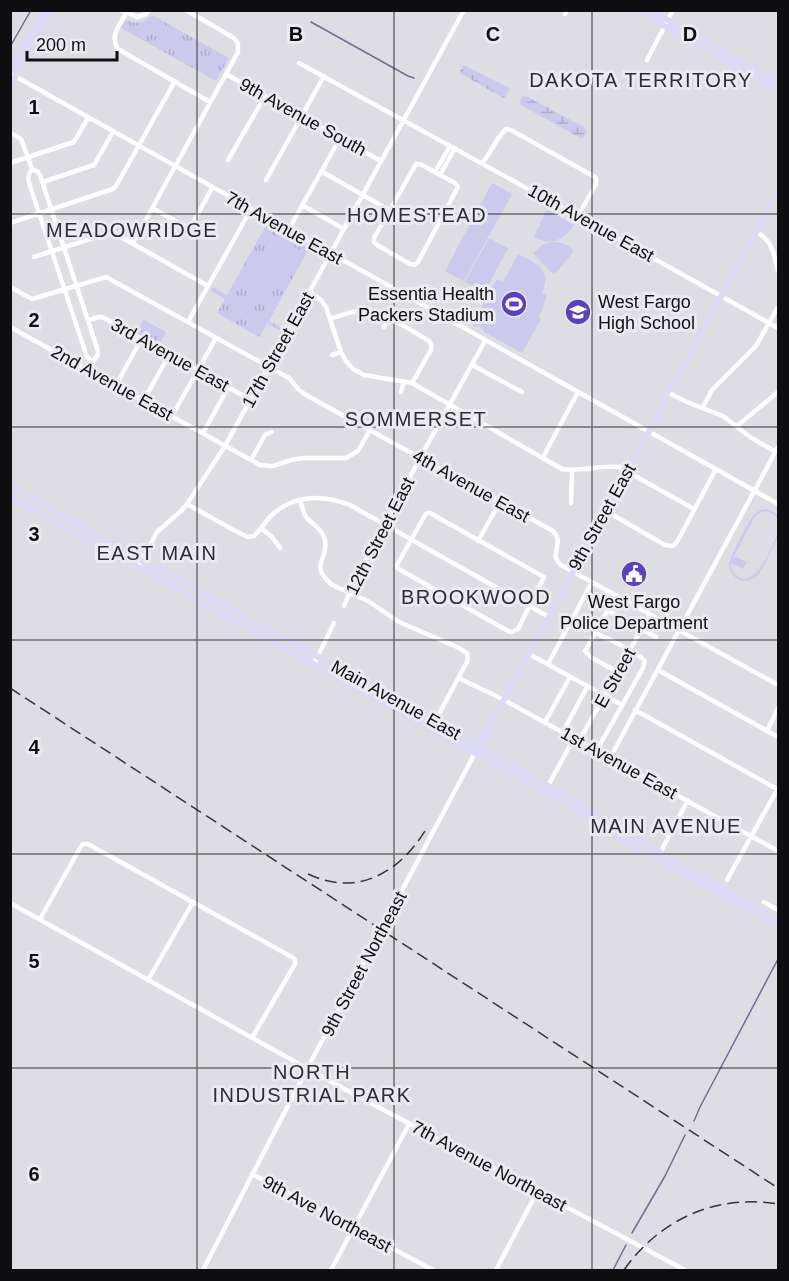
<svg xmlns="http://www.w3.org/2000/svg" width="789" height="1281" font-family="Arial,sans-serif">
<style>
.wetland{fill:url(#wetland-marsh)}
.park{fill:url(#park-tufts)}
.garden{fill:#cbc9ec}
.lines{fill:none;stroke-linecap:round;stroke-linejoin:round}
.stream{stroke:#726e92;stroke-width:1.5}
.minor{stroke:#fff;stroke-width:4.5}
.major{stroke:#dcdaf5;stroke-width:6}
.rail{stroke:#353538;stroke-width:1.5;stroke-dasharray:12 6;stroke-linecap:butt}
.grid{fill:none;stroke:#0f0f11;stroke-width:1.5;stroke-opacity:0.55}
.labels{text-anchor:middle;stroke-width:6;stroke-linejoin:round;paint-order:stroke}
.street-label{font-size:18px;fill:#0f0f11;stroke:#ebeaf1}
.poi-label{font-size:18px;fill:#0f0f11;stroke:#ebeaf1;text-anchor:end}
.neighbourhood-label{font-size:20px;letter-spacing:1.5px;fill:#2d2d32;stroke:#ebeaf1}
.grid-label{font-size:20px;text-anchor:middle;font-weight:bold;fill:#0f0f11;stroke:#ebeaf1;stroke-width:6;stroke-linejoin:round;paint-order:stroke}
</style>
<defs>
<pattern id="wetland-marsh" width="20" height="14" patternUnits="userSpaceOnUse" patternTransform="scale(1.5)"><rect width="20" height="14" fill="#cbc9ec"/><path d="M1 5h8M5 5V1M11 12h8M15 12V8" fill="none" stroke="#adabc9"/></pattern>
<pattern id="park-tufts" width="24" height="20" patternUnits="userSpaceOnUse" patternTransform="scale(1.5)"><rect width="24" height="20" fill="#cbc9ec"/><path d="M3 7l-1-3M5 7V3M7 7l1-3M15 17l-1-3M17 17v-4M19 17l1-3" fill="none" stroke="#adabc9"/></pattern>
</defs>
<rect width="100%" height="100%" fill="#dddde3"/>
<path class="wetland" d="M463 65 509 88 510 90 506 94V98H503L460 73V72Z
M524 95 584 127 587 132 584 137 580 138 521 105 519 102Z"/>
<path class="park" d="M152 15 229 58 216 81 121 28 126 20C136 25 144 23 152 15Z
M267 224 309 248 269 321 284 329 283 332 267 324 259 337 217 313 225 299 211 291 213 287 227 295Z
M144 320 166 332 159 345 136 333Z"/>
<path class="garden" d="M492 183 512 194 464 281 445 271Z
M548 210 574 225C564 240 550 247 534 237L546 211Z
M271 234 300 250 301 253 286 280 276 275 268 290 251 281 265 257V249Z
M489 238 508 248 485 292 465 282Z
M553 242C562 242 568 245 574 251L557 272 552 273 533 253 542 245Z
M518 254C536 263 553 270 542 293L547 296 539 317 541 319 522 353 484 332 483 329 478 326 475 327 472 325 497 279 503 282Z
M766 509 772 511 778 515V519C772 510 762 509 755 516L731 562 735 556 747 562 743 569 731 563C731 570 734 576 741 578 758 584 772 546 778 533V537C773 546 763 571 756 577 751 581 744 582 738 579 733 576 729 571 729 564 729 558 749 520 754 515 757 511 761 510 766 509Z"/>
<g class="lines">
<path class="stream" d="M311 22 408 76 414 78
M10 47 31 10
M694 1121 700 1107 778 959
M632 1233 665 1176 685 1135
M613 1270 626 1245"/>
<path class="minor" d="M121 10 137 17 146 14 149 10
M126 13C120 25 109 36 118 49L210 102
M565 14 567 10
M647 60 673 10
M299 63 601 229 778 328
M226 74 381 161
M13 75 778 504
M10 133 20 138 22 141 32 169 38 172 40 175 98 351V354L88 370
M228 160 265 96
M10 163 74 142 88 118
M482 163C491 153 496 138 506 129L511 130 595 177 596 179V184L578 216
M416 164H420L455 183 458 187 418 262 415 265 410 264 377 245 374 242V238Z
M32 169C27 175 28 179 30 186L87 357 92 361
M321 171 389 210
M435 172 450 146
M440 175 455 148
M266 180 324 76
M43 182 94 165 113 132
M302 205 344 229
M152 208 190 229 212 188
M10 223 113 189 116 186 175 81
M289 229 340 138
M757 232C773 242 774 254 778 271
M133 243 238 52V44L234 38 186 10
M34 257 112 232 208 286
M10 287 32 299 106 277 289 378 299 390 306 395 553 531C566 544 547 553 561 565L778 685
M310 292 321 300 326 307 341 352 346 361 353 369 364 375 412 383 562 469C581 472 600 465 619 467L694 509
M331 318C340 316 350 312 359 311 381 309 410 330 429 341L431 344V350L412 383
M88 320 99 317H102L251 400
M188 322 251 209
M10 327 260 465 273 466 291 460 304 458H346L358 451 370 430
M384 327 389 319
M332 355 341 352
M472 365 522 392
M116 385 141 340
M401 392 404 382
M671 394 687 402 723 416 750 437 776 452
M144 400 169 355
M703 407 712 390 756 346 778 307
M172 416 216 338
M737 426 778 392
M203 433 228 388
M543 457 578 392
M251 460 265 435 272 432
M300 500C302 505 303 514 307 518 314 526 323 529 325 541 329 560 308 564 332 585L368 601 399 622 457 647 467 653 468 660 440 712 436 717 429 719
M571 503 572 470
M187 504 239 533 248 537 254 536C261 530 265 521 273 514 295 494 324 495 350 505L549 617
M606 511 665 545 673 546 677 542 716 469
M427 513H430L544 577 518 629 512 632 508 631 397 568V565L425 515Z
M261 528 272 537 280 548
M478 541 500 502
M140 563 157 532 181 511 187 504 225 446 464 10
M616 595 585 651 592 658 618 672
M344 606 353 584 420 458 485 341
M607 610 656 637
M595 632C609 640 634 650 645 661L643 668 597 750
M529 654 622 705
M314 664 334 623
M548 664 592 582
M658 670 778 737
M459 678C474 686 489 692 504 700L778 851
M635 710 777 789
M545 722 570 677
M767 731 778 708
M563 732 587 687
M579 741 650 614
M610 758 778 447
M548 786 574 738
M660 853 688 800
M727 880 778 788
M764 902 778 910
M10 903 335 1084 685 1270
M40 919 80 848 83 844H88L292 957 295 960V964L252 1038
M148 980 193 902
M252 1174 433 1270
M203 1270 307 1069 475 753
M331 1270 409 1124
M496 1270 537 1192"/>
<path class="major" d="M636 10 778 90
M650 10 778 82
M10 72 45 10
M10 86 52 10
M10 486 141 560 194 587 246 618 317 656 503 760 596 813 633 837 778 920
M10 497 475 753 572 807 624 841 778 926
M476 748C478 739 484 730 491 724L663 406C664 397 670 385 677 379L778 191
M478 750 490 731 491 725"/>
<path class="rail" d="M10 688 778 1188
M308 874C359 898 402 871 428 826
M624 1270C660 1219 716 1194 778 1204"/>
</g>
<path class="grid" d="M197 10V1270M394 10V1270M592 10V1270M10 214H778M10 427H778M10 640H778M10 854H778M10 1068H778"/>
<defs>
<g id="stadium-disc" transform="scale(1.35)"><circle r="9.5" fill="#5d41b9" stroke="#ebeaf1"/><path d="M0-5a6.5 5 0 1 0 0 10a6.5 5 0 1 0 0-10ZM-3.5-1.8h7v3.6h-7Z" fill="#fff"/></g>
<g id="school-disc" transform="scale(1.35)"><circle r="9.5" fill="#5d41b9" stroke="#ebeaf1"/><path d="M0-5L7-2L0 1L-7-2ZM-4 1L0 2.5L4 1V4Q0 6-4 4Z" fill="#fff"/></g>
<g id="civic-disc" transform="scale(1.35)"><circle r="9.5" fill="#5d41b9" stroke="#ebeaf1"/><path d="M-.6-6.5H3V-4.5H.6V-3L4-1V1h2V6H-6V1h2V-1L-.6-3ZM-1.2 2.5V6h2.4V2.5Z" fill="#fff"/></g>
</defs>
<g fill-rule="evenodd">
<use href="#stadium-disc" x="514" y="304"/>
<use href="#school-disc" x="578" y="312"/>
<use href="#civic-disc" x="634" y="574"/>
</g>
<g class="labels">
<g class="street-label">
<text transform="translate(303 117) rotate(29)" y="6">9th Avenue South</text>
<text transform="translate(591 223) rotate(29)" y="6">10th Avenue East</text>
<text transform="translate(284 228) rotate(29)" y="6">7th Avenue East</text>
<text transform="translate(278 350) rotate(-61)" y="6">17th Street East</text>
<text transform="translate(170 355) rotate(29)" y="6">3rd Avenue East</text>
<text transform="translate(112 383) rotate(29)" y="6">2nd Avenue East</text>
<text transform="translate(471 486) rotate(29)" y="6">4th Avenue East</text>
<text transform="translate(602 517) rotate(-61)" y="6">9th Street East</text>
<text transform="translate(380 536) rotate(-63)" y="6">12th Street East</text>
<text transform="translate(615 678) rotate(-61)" y="6">E Street</text>
<text transform="translate(396 700) rotate(29)" y="6">Main Avenue East</text>
<text transform="translate(619 763) rotate(29)" y="6">1st Avenue East</text>
<text transform="translate(364 964) rotate(-62)" y="6">9th Street Northeast</text>
<text transform="translate(489 1166) rotate(28)" y="6">7th Avenue Northeast</text>
<text transform="translate(327 1214) rotate(28)" y="6">9th Ave Northeast</text>
</g>
<g class="poi-label">
<text x="494" y="300">Essentia Health<tspan x="494" dy="21">Packers Stadium</tspan></text>
<text x="598" y="308" text-anchor="start">West Fargo<tspan x="598" dy="21">High School</tspan></text>
<text x="634" y="608" text-anchor="middle">West Fargo<tspan x="634" dy="21">Police Department</tspan></text>
</g>
<g class="neighbourhood-label">
<text x="641" y="87">DAKOTA TERRITORY</text>
<text x="417" y="222">HOMESTEAD</text>
<text x="132" y="237">MEADOWRIDGE</text>
<text x="416" y="426">SOMMERSET</text>
<text x="157" y="560">EAST MAIN</text>
<text x="476" y="604">BROOKWOOD</text>
<text x="666" y="833">MAIN AVENUE</text>
<text x="312" y="1079">NORTH<tspan x="312" dy="23">INDUSTRIAL PARK</tspan></text>
</g>
</g>
<g class="grid-label">
<text x="296" y="41">B</text>
<text x="493" y="41">C</text>
<text x="690" y="41">D</text>
<text x="34" y="114">1</text>
<text x="34" y="327">2</text>
<text x="34" y="541">3</text>
<text x="34" y="754">4</text>
<text x="34" y="968">5</text>
<text x="34" y="1181">6</text>
</g>
<rect width="789" height="1281" fill="none" stroke="#0f0f11" stroke-width="24"/>
<path d="M27 51v9h90v-9" fill="none" stroke="#0f0f11" stroke-width="3"/>
<text x="36" y="51" font-size="18" fill="#0f0f11" stroke="#ebeaf1" stroke-width="4.5" paint-order="stroke">200 m</text>
</svg>
